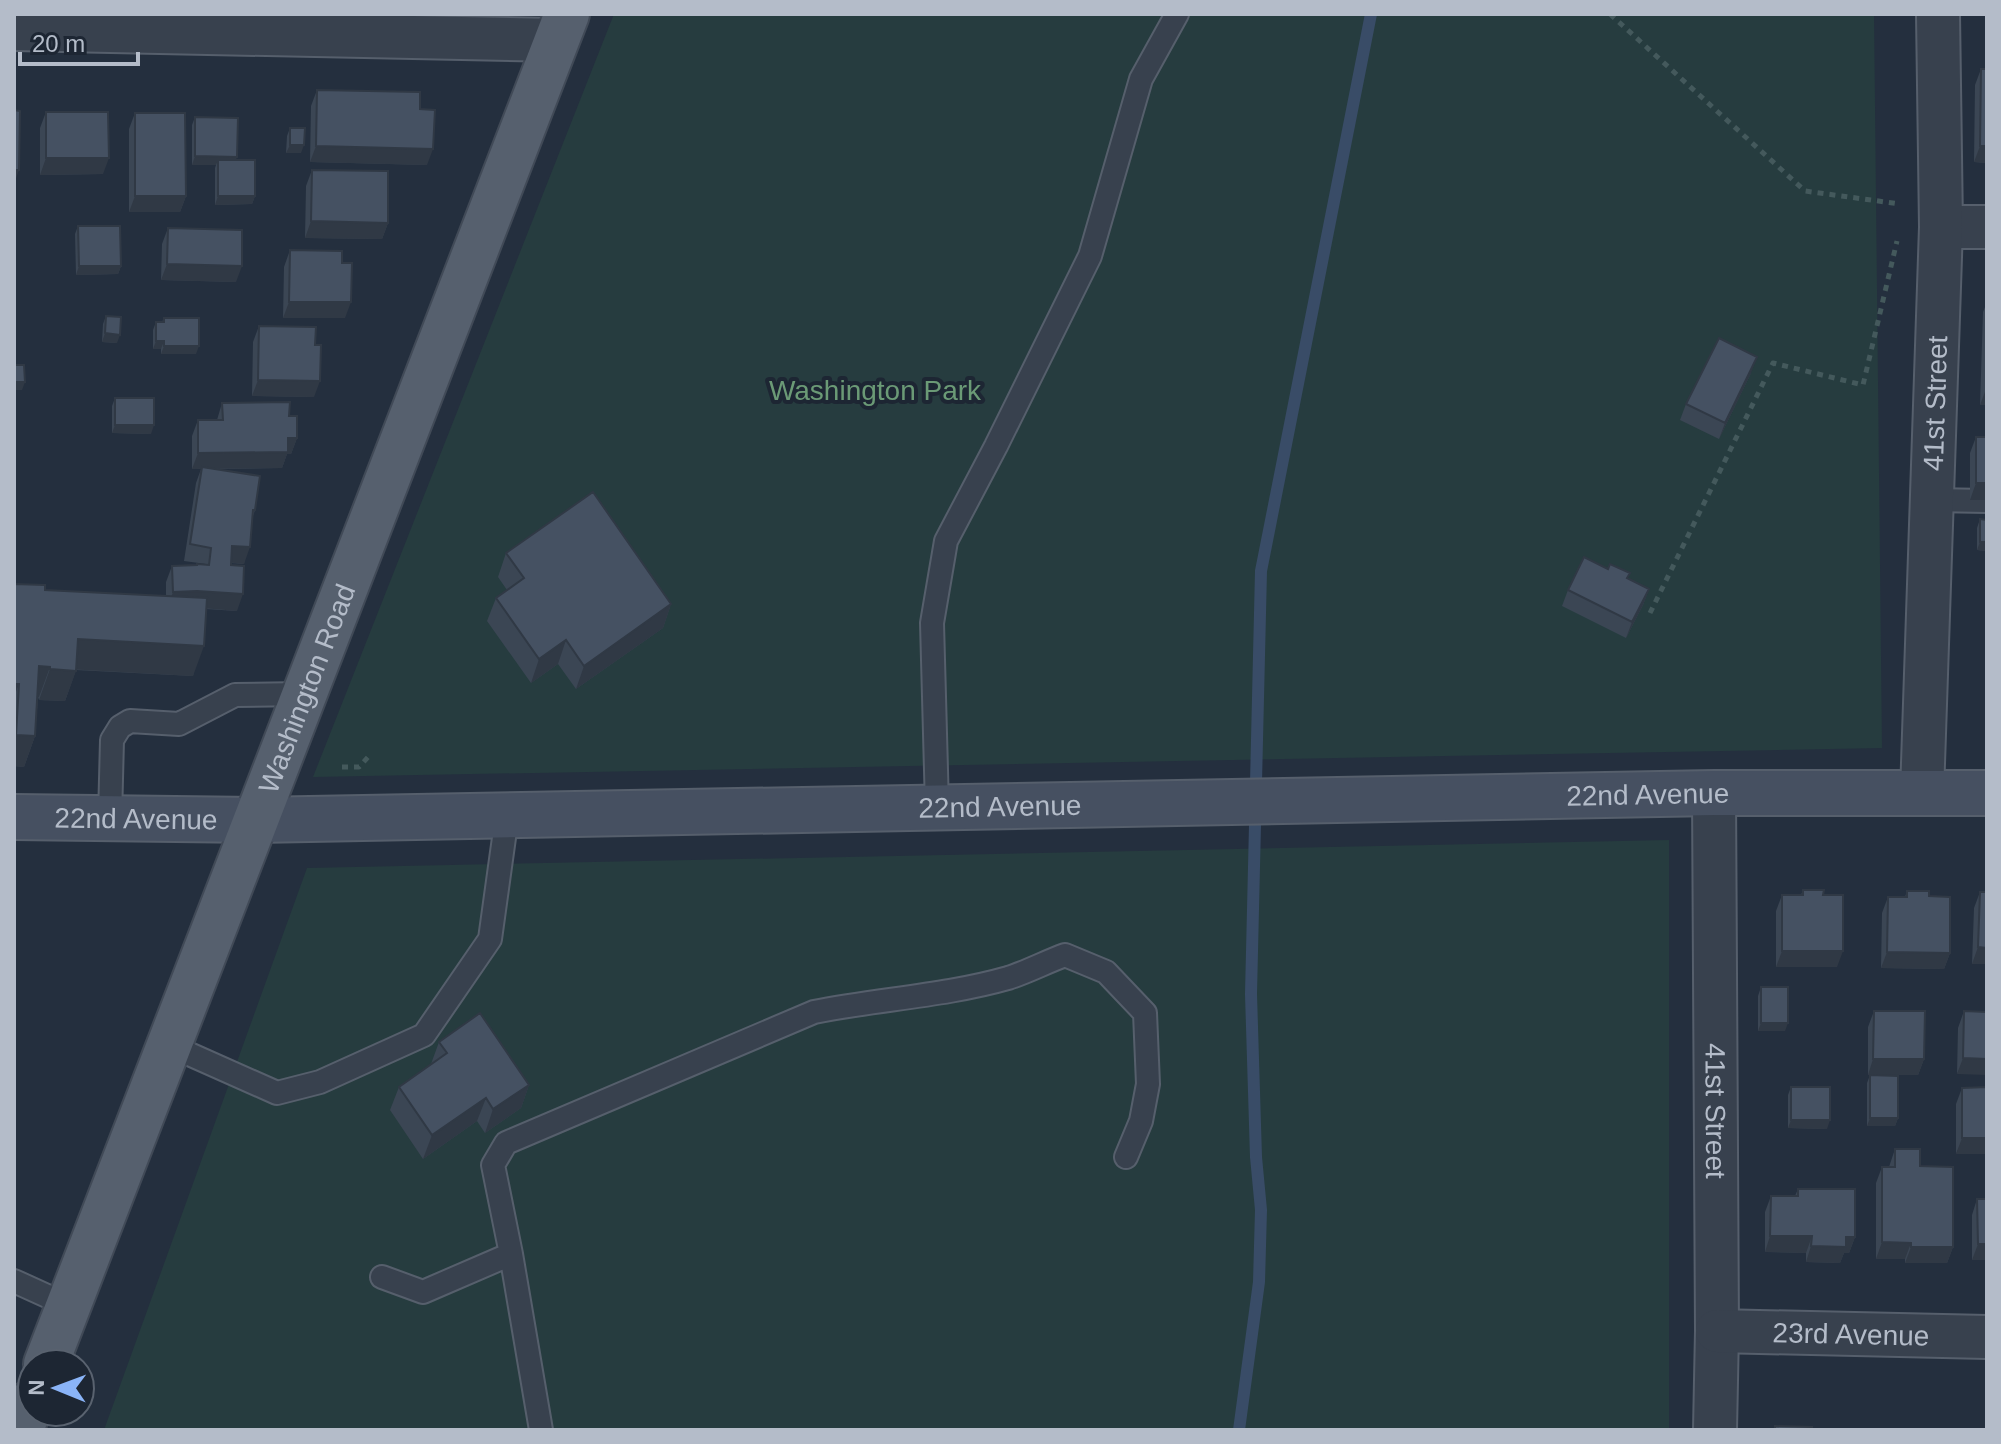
<svg xmlns="http://www.w3.org/2000/svg" width="2001" height="1444" font-family="Helvetica,sans-serif">
<style>
.green{fill:#263c3f}
.lines{fill:none;stroke-linecap:round;stroke-linejoin:round}
.stream{stroke:#394c67;stroke-width:12}
.lane-casing{stroke:#565f6c;stroke-width:26}
.street-casing{stroke:#565f6c;stroke-width:46}
.secondary-casing{stroke:#565f6c;stroke-width:48}
.primary-casing{stroke:#414a57;stroke-width:48}
.path{stroke:#44595c;stroke-width:5;stroke-dasharray:6 6;stroke-linecap:butt}
.lane{stroke:#38414e;stroke-width:22}
.street{stroke:#38414e;stroke-width:42}
.secondary{stroke:#465061;stroke-width:44}
.primary{stroke:#56606e;stroke-width:44}
.wall{fill:#3b4654}
.shaded-wall{fill:#303945}
.building{fill:#455162;stroke:#303945;stroke-width:2}
.labels{text-anchor:middle;stroke-width:8;stroke-linejoin:round;paint-order:stroke}
.park-label{font-size:28px;fill:#6b9a76;stroke:#1d2633}
.street-label{font-size:28px;fill:#b4bcc9;stroke:#1d2633}
</style>
<rect width="100%" height="100%" fill="#242f3e"/>
<path class="green" d="M614 14H1874L1882 748 313 777Z
M1669 840V1430H104L307 868Z"/>
<g class="lines">
<path class="stream" d="M1239 1430 1259 1282 1261 1210 1256 1157 1251 994 1261 571 1371 14"/>
<g class="lane-casing">
<path id="lane" d="M1932 500 1987 501
M937 807 932 623 946 541 996 446 1090 256 1141 79 1177 14
M110 818 112 740 120 727 130 721 179 724 235 695 304 694
M169 1045 277 1093 320 1082 424 1035 490 939 507 816
M382 1277 423 1292 511 1254
M14 1281 69 1306
M541 1430 511 1254 493 1165 506 1143 814 1012C878 999 945 996 1008 978 1027 972 1046 962 1065 955L1106 972 1145 1013 1148 1084 1141 1121 1126 1157"/>
</g>
<g class="street-casing">
<g id="street">
<path d="M14 29 557 40"/>
<path d="M1941 227H1987"/>
<path id="s1" d="M1714 793 1717 1331 1715 1430"/>
<path id="s2" d="M1922 793 1941 227 1938 14"/>
<path id="s3" d="M1717 1331 1987 1337"/>
</g>
</g>
<g class="secondary-casing">
<g id="secondary">
<path id="s4" d="M14 817 256 820 1714 793H1987"/>
</g>
</g>
<g class="primary-casing">
<g id="primary">
<path id="s5" d="M46 1364 567 14"/>
<path d="M21 1430 32 1401"/>
</g>
</g>
<path class="path" d="M1610 14 1805 191 1900 204
M1650 613 1773 363 1863 385 1897 241
M342 767H359L369 756"/>
<use href="#lane" class="lane"/>
<use href="#street" class="street"/>
<use href="#secondary" class="secondary"/>
<use href="#primary" class="primary"/>
</g>
<path class="wall" d="M1981 69 1987 163 1974 162 1975 85Z
M317 90 420 109 427 165 310 162 311 106Z
M46 112 103 174 40 175V128Z
M135 113 186 196 180 212H129V129Z
M195 117 236 160 255 196 252 204 215 205V168L216 165H192V125Z
M290 128 301 153H286L287 136Z
M312 170 388 223 382 239 305 238 306 186Z
M78 226 121 266 118 274 76 275 75 234Z
M168 228 236 282 161 280 162 244Z
M290 250 345 318H283L284 267Z
M1987 302V405H1980L1983 312Z
M106 316 117 343 102 342 103 324Z
M164 318 196 354H161V349H153V330L156 322H162Z
M259 326 314 397 252 396 253 342Z
M1751 373 1719 439 1680 420 1686 404Z
M115 398 151 434 112 433V406Z
M222 403 289 416 297 438 291 454H287L282 468 215 469 255 510 252 519 244 564 231 563 237 611 206 609 193 676 76 670 65 701 39 700 38 697 35 736 24 767 14 766V584L45 590 166 596V582L172 566 205 565 206 564 184 561 196 483 201 469H192V436L198 420H217Z
M1976 437H1987V500H1970V453Z
M1980 519 1987 520V551L1977 550V528Z
M506 553 671 604 663 628 576 689 558 664 531 683 487 621 496 598 507 590 498 577Z
M1628 579 1649 589 1643 605 1626 638 1562 606 1568 590Z
M1987 641V693H1986Z
M1803 890 1823 895 1837 967H1776V911L1782 895H1801Z
M1907 891 1929 896 1950 953 1944 969 1881 968 1882 913 1888 897H1905Z
M1980 892H1987V964H1972L1974 908Z
M1761 987 1785 1031H1758V996Z
M1874 1011 1924 1059 1918 1075H1868V1027Z
M1964 1011 1987 1012 1957 1074 1958 1028Z
M439 1042 529 1085 521 1108 485 1133 477 1121 423 1159 390 1110 399 1087 431 1064Z
M1870 1075 1898 1118 1895 1126H1867V1083Z
M1791 1087 1827 1129 1788 1128V1095Z
M1987 1087 1956 1154V1104L1962 1088Z
M1895 1149 1920 1166 1953 1247 1947 1263H1905V1259H1876V1183L1882 1167H1889Z
M1798 1189 1855 1237 1849 1253H1844L1840 1263 1806 1262V1253L1765 1252V1212L1771 1196H1795Z
M1977 1199H1987V1260H1972V1215Z"/>
<path class="shaded-wall" d="M290 145H304L301 153H286Z
M316 146 433 149 427 165 310 162Z
M1980 146H1987V163L1974 162Z
M195 156 237 157 234 165 218 160 216 165H192Z
M46 158H109L103 174 40 175Z
M14 170H19L14 184Z
M135 196H186L180 212H129Z
M218 196H255L252 204 215 205Z
M311 221 388 223 382 239 305 238Z
M167 264 242 266 236 282 161 280Z
M79 266H121L118 274 76 275Z
M289 302H351L345 318H283Z
M105 333 120 335 117 343 102 342Z
M156 341H164L161 349H153Z
M164 346H199L196 354H161Z
M1757 357 1751 373 1719 439 1725 423Z
M258 380 320 381 314 397 252 396Z
M14 382H25L22 390H14Z
M1986 389 1987 405H1980Z
M115 425H154L151 434 112 433Z
M288 438H297L291 454H287L282 468 192 469 198 453Z
M1976 483H1987V500H1970Z
M1980 542H1987V551L1977 550Z
M232 546 250 547 244 564 226 562Z
M1649 589 1643 605 1626 638 1632 622Z
M197 591 243 594 237 611 191 607 167 608 173 592Z
M671 604 663 628 576 689 584 666Z
M78 639 204 646 193 676 67 669Z
M566 640 558 664 531 683 539 659Z
M39 666 50 667 39 697 28 696Z
M50 669 76 671 65 701 39 700Z
M14 684H19L14 697Z
M16 735 35 736 24 767 14 766V740Z
M1978 947 1987 948V964H1972Z
M1782 951H1843L1837 967H1776Z
M1887 952 1950 953 1944 969 1881 968Z
M1761 1023H1788L1785 1031H1758Z
M1963 1058 1987 1059V1075L1957 1074Z
M1873 1059H1924L1918 1075H1868Z
M529 1085 521 1108 485 1133 493 1109Z
M486 1098 477 1121 423 1159 432 1135Z
M1870 1118H1898L1895 1126H1867Z
M1791 1120H1830L1827 1129 1788 1128Z
M1962 1138H1987V1154H1956Z
M1770 1236H1812L1806 1253 1765 1252Z
M1846 1237H1855L1849 1253H1844L1840 1263 1806 1262 1811 1246Z
M1882 1242 1911 1243 1905 1259H1876Z
M1978 1244H1987V1260H1972Z
M1911 1247H1953L1947 1263H1905Z"/>
<path class="building" d="M1981 69H1987V146H1980Z
M317 90 420 92V109L435 110 433 149 316 146Z
M14 110 20 111 19 170H14Z
M46 112H108L109 158H46Z
M135 113H185L186 196H135Z
M195 117 238 118 237 157 195 156Z
M290 128H305L304 145H290Z
M218 160H255V196H218Z
M312 170 388 171V223L311 221Z
M78 226H120L121 266H79Z
M168 228 242 230V266L167 264Z
M290 250 342 251V263H352L351 302H289Z
M106 316 121 317 120 335 105 333Z
M164 318H199V346H164V341H156V322H164Z
M259 326 316 327 315 345H321L320 381 258 380Z
M1719 338 1757 357 1725 423 1686 404Z
M14 365H24L25 382H14Z
M115 398H154V425H115Z
M290 402 289 416H297V438H288V452L198 453V420H223L222 403Z
M1976 437H1987V483H1976Z
M202 467 260 476 255 510H253L250 547 232 546 231 565 244 566 243 594 197 591 173 592 172 566 197 565V564L209 565 211 548 190 544Z
M593 492 671 604 584 666 566 640 539 659 496 598 524 578 506 553Z
M1980 519 1987 520V542H1980Z
M1584 557 1608 569 1610 564 1630 573 1627 578 1649 589 1632 622 1568 590Z
M14 584 45 585V590L207 598 204 646 78 639 76 671 50 669V667L39 666 35 736 16 735 19 684H14Z
M1803 890H1824L1823 895H1843V951H1782V895H1803Z
M1907 891H1929V896L1950 897V953L1887 952 1888 897H1907Z
M1980 892H1987V948L1978 947Z
M1761 987H1788V1023H1761Z
M1874 1011H1925L1924 1059H1873Z
M1964 1011 1987 1012V1059L1963 1058Z
M480 1013 529 1085 493 1109 486 1098 432 1135 399 1087 447 1053 439 1042Z
M1870 1075 1898 1076V1118H1870Z
M1791 1087H1830V1120H1791Z
M1987 1087V1138H1962V1088Z
M1895 1149H1920V1166L1953 1167V1247H1911V1243L1882 1242V1167H1895Z
M1798 1189H1855V1237H1846V1247L1811 1246 1812 1236H1770L1771 1196H1798Z
M1977 1199H1987V1244H1978Z
M1775 1426 1812 1427V1430H1775Z"/>
<g class="labels">
<g class="park-label">
<text x="875" y="400">Washington Park</text>
</g>
<g class="street-label">
<text dy="10" stroke="none"><textPath href="#s2" startOffset="390">41st Street</textPath></text>
<text dy="10" stroke="none"><textPath href="#s5" startOffset="724">Washington Road</textPath></text>
<text dy="10" stroke="none"><textPath href="#s4" startOffset="1634">22nd Avenue</textPath></text>
<text dy="10" stroke="none"><textPath href="#s4" startOffset="986">22nd Avenue</textPath></text>
<text dy="10" stroke="none"><textPath href="#s4" startOffset="122">22nd Avenue</textPath></text>
<text dy="10" stroke="none"><textPath href="#s1" startOffset="318">41st Street</textPath></text>
<text dy="10" stroke="none"><textPath href="#s3" startOffset="134">23rd Avenue</textPath></text>
</g>
</g>
<rect width="2001" height="1444" fill="none" stroke="#b4bcc9" stroke-width="32"/>
<g transform="translate(56 1388) rotate(271)"><circle r="38" fill="#1d2633" stroke="#59626f" stroke-width="2"/>
<path d="M0-6L14 30L0 20L-14 30Z" fill="#8ab4f8"/>
<text y="-12" font-size="22" font-weight="bold" text-anchor="middle" fill="#b4bcc9">N</text>
</g>
<path d="M20 52v12h118v-12" fill="none" stroke="#b4bcc9" stroke-width="4"/>
<text x="32" y="52" font-size="24" fill="#b4bcc9" stroke="#1d2633" stroke-width="6" paint-order="stroke">20 m</text>
</svg>
